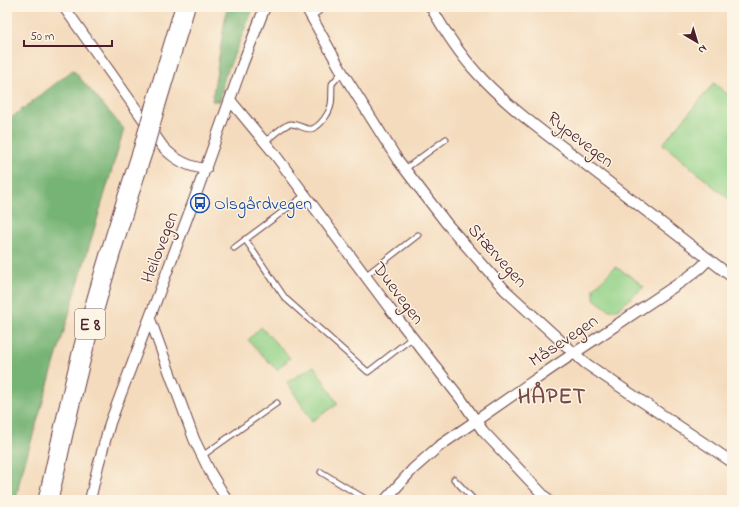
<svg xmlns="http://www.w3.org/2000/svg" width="739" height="507" font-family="'Indie Flower',sans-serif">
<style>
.green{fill:#93d288;stroke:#6e785a}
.forest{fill:#76b474;stroke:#606a50}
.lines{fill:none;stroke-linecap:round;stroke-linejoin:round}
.lane-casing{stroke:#643b41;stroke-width:7}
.street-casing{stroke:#643b41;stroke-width:12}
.highway-casing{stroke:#643b41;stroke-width:21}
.lane{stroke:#fff;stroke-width:5}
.street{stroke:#fff;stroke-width:10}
.highway{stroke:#fff;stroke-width:19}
.highway-bridge-casing{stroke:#643b41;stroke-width:21;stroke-linecap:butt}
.highway-bridge{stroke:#fff;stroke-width:19}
.labels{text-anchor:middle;stroke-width:3;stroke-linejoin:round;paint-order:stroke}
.shield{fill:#fcf5e5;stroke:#7f5f63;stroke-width:1}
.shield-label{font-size:17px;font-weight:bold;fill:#4a1f2b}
.street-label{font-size:18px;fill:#4a1f2b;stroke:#fcf5e5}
.transit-label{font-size:18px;fill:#164399;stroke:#fcf5e5;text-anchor:start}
.district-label{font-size:22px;font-weight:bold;letter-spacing:1px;fill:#794949;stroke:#fcf5e5}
</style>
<rect width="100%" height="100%" fill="#fcf5e5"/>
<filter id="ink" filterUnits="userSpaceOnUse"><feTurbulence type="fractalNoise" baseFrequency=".025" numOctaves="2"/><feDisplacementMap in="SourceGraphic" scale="8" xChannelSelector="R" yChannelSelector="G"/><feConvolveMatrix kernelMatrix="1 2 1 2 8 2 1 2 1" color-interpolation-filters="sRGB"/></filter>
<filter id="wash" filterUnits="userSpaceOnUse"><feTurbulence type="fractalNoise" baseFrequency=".012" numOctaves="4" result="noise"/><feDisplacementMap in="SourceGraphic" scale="16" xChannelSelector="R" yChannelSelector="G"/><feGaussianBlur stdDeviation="0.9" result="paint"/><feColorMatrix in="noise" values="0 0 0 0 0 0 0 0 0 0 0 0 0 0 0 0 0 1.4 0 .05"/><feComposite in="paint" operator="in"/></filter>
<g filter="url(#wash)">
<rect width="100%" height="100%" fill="#f4dbbd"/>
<path class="green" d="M714 83 732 98V202L663 144Z
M615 267 632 277 644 287 616 310H609L594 299V288Z
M261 327 290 358 277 370 248 340Z
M314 366 338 404 312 421 287 382Z"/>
<path class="forest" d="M227 7H254L224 79 220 101H212Z
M73 70 124 129 20 479 16 500H7V121Z"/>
</g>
<g filter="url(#ink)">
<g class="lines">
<g class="lane-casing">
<path id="lane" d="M311 17 325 7
M265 142C270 138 284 124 291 124 298 124 305 130 312 129 317 127 321 123 324 119 334 106 331 99 332 84L342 72
M405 169 446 139
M245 239 285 298 368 372 412 338
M234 248 305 195
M365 276 418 235
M202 456 277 403
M321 472 367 500
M454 479 474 500"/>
</g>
<g class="street-casing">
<path id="street" d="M64 7 163 147C175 160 188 167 206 169
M306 7 341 70 397 159 447 224 505 290 585 363 732 462
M431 7C444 30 458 52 476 72 506 106 549 136 585 164 634 202 683 239 732 277
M230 100 273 152 390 309 461 399 483 431 548 500
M150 319 194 439 210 472 227 500
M90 500 98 466 110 423 194 200 243 63 265 7
M385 500 413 469 438 447 552 368 687 278 700 268 709 259"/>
</g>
<g class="highway-casing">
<path id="highway" d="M155 107 185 7
M48 500C56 466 63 432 71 399 90 315 116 232 143 150"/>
</g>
<use href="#lane" class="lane"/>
<use href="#street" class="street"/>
<use href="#highway" class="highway"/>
<g class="highway-bridge-casing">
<path id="highway-bridge" d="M143 150 155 107"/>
</g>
<use href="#highway-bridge" class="highway-bridge"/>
</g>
</g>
<defs>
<g id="bus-ring" transform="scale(1)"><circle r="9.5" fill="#fcf5e5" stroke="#1a4fb4" stroke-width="1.5"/><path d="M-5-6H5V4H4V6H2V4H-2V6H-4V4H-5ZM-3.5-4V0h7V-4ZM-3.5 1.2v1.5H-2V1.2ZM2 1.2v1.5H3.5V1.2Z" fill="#1a4fb4"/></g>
</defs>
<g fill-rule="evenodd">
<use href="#bus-ring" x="200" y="203"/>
</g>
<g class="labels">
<rect class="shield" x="75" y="309" width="30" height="30" rx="3"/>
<g class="shield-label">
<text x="90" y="330">E 8</text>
</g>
<g class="street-label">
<text transform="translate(581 139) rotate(38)" y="6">Rypevegen</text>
<text transform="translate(159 247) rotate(-69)" y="6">Heilovegen</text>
<text transform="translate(498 255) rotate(48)" y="6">Stærvegen</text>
<text transform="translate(399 293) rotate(53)" y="6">Duevegen</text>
<text transform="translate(563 340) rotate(-34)" y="6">Måsevegen</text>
</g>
<g class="transit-label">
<text x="214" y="209">Olsgårdvegen</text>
</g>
<g class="district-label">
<text x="552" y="403">HÅPET</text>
</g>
</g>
<rect width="739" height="507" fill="none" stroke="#fcf5e5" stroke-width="24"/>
<g transform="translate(697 42) rotate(142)" stroke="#fcf5e5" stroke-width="3" paint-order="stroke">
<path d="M0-3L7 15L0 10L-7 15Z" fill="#4a1f2b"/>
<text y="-6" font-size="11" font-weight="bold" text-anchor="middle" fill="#4a1f2b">N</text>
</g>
<path d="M24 40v6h88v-6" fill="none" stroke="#4a1f2b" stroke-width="2"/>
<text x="30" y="40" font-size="12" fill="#4a1f2b" stroke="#fcf5e5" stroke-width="3" paint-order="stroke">50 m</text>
</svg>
